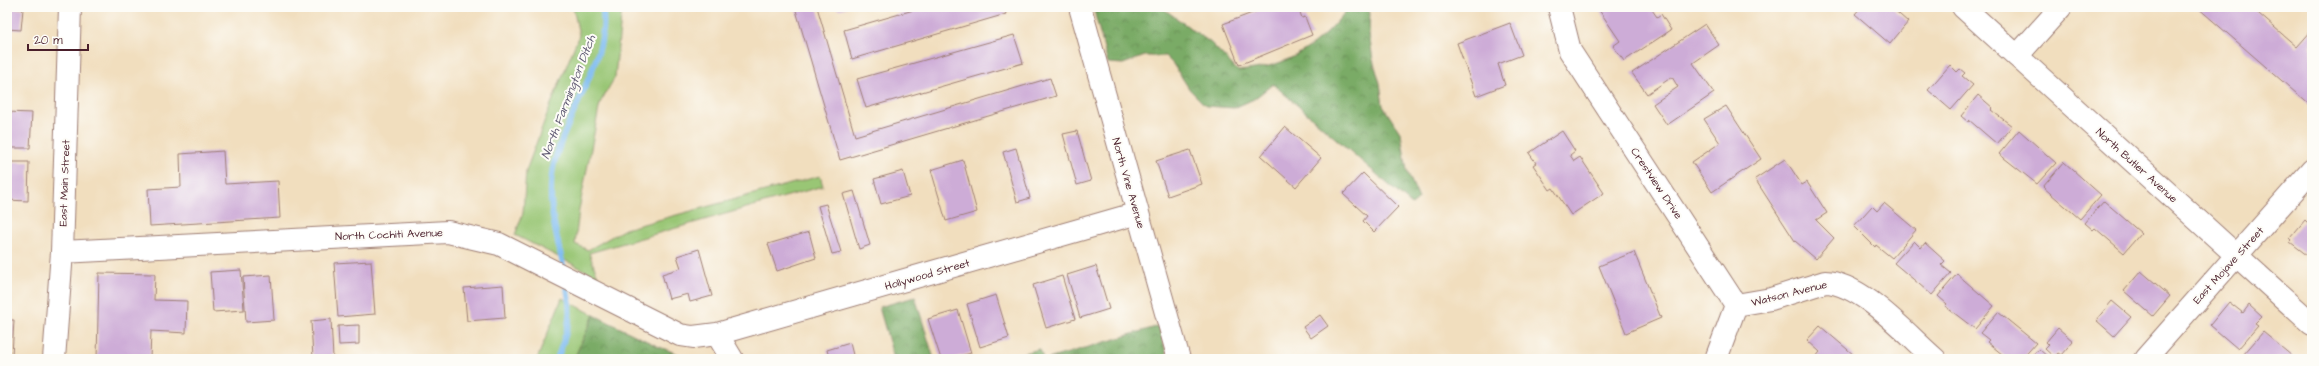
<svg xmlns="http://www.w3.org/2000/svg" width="2319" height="366" font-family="'Architects Daughter',sans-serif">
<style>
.green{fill:#99c674;stroke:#727250}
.forest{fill:url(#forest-crowns);stroke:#626548}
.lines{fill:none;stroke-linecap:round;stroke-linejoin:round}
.stream{stroke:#7dbbf1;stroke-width:6}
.building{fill:#cdacd7}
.minor-casing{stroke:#9e7e74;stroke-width:24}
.major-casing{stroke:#9e7e74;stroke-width:24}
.minor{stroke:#fff;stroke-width:22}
.major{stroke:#fff;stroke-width:22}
.labels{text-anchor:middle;stroke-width:4;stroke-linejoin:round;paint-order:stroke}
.street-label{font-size:11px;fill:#4a1f2b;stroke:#fdfcf7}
.water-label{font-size:12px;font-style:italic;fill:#5c5670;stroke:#fdfcf7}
</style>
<defs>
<pattern id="forest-crowns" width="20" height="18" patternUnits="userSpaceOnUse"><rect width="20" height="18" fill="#7aab66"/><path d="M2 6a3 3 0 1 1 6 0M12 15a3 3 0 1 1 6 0" fill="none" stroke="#668b54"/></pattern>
</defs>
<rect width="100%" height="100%" fill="#fdfcf7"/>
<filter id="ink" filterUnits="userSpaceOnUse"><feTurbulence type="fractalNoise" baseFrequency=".025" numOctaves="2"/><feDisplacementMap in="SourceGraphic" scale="8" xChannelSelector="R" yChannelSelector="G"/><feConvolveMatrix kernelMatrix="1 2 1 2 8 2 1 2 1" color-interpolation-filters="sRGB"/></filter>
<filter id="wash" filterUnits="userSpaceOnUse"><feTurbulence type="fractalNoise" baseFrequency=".012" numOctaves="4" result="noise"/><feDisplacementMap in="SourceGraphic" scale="16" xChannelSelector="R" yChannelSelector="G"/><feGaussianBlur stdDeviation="0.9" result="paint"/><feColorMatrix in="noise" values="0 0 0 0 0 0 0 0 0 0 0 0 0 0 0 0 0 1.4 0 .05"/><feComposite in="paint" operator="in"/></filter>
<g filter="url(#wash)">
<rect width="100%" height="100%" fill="#f1debe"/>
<path class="green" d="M573 7H622L615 77 600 103 579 210 575 244 588 250 625 229 820 176 823 186 589 253 598 277 515 235 523 213 526 171 547 114 579 35Z
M562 298 594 315 574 359H537Z"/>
<path class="forest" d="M1093 7H1161L1211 43 1238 71C1289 67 1318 47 1349 7H1367L1370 13 1369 34 1373 60 1380 83 1383 106 1401 134 1407 171 1419 199 1412 205 1273 84 1254 99 1234 108 1206 106 1190 90 1173 64 1165 56H1145L1123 64 1108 63Z
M915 297 934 359H894L879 307Z
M594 315 657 346 691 359H574Z
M1159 326 1168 359H1048Z
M1040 349 1043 359H999Z"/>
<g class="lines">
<path class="stream" d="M564 270C557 236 546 203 553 168 563 119 613 53 602 7
M557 359C569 326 573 318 566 283"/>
</g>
<g id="blocks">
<path class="building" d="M795 7H817L855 136 1050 78 1056 96 840 160Z
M837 7H848L838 10Z
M924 7H1004L1006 14 852 59 844 30Z
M1268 7H1298L1302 18 1305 17 1312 35 1239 65 1223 24Z
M1603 7H1650L1657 17 1661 14 1671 30 1624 61 1613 46 1620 41 1599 10Z
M1861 7H1891L1908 22 1890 44 1855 14Z
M2197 7H2251L2297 47 2312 30V107Z
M7 8 23 9 21 30 7 29Z
M1510 23 1522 55 1498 64 1505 85 1476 96 1457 43Z
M1705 24 1719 45 1693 63 1714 93 1667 125 1653 104 1678 87 1672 77 1647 94 1632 73Z
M1014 35 1023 63 866 108 857 79Z
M1950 65 1957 72 1960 69 1965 73 1962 76 1973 85 1951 110 1928 90Z
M1978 95 1993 108 1991 110 2012 126 1997 144 1969 120 1968 122 1961 116Z
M1726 106 1761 159 1712 192 1692 162 1720 143 1704 119Z
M7 112 32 113 30 148H7Z
M1285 127 1321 158 1296 187 1261 156Z
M2019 130 2056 163 2037 184 1999 154Z
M1077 131 1091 181 1077 185 1063 134Z
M1562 131 1575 151 1570 155 1574 161 1580 157 1604 193 1571 215 1553 188 1550 190 1533 165 1536 163 1529 153Z
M1016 148 1030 198 1017 202 1003 152Z
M1190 150 1202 184 1168 196 1156 161Z
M223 151 225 184 278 181 280 218 150 226 148 189 181 187 180 154Z
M1785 159 1802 185 1807 182 1827 213 1816 220 1834 238 1816 259 1795 241 1755 179Z
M963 160 977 212 946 221 931 170Z
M7 162H29L28 201 7 200Z
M2064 162 2101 195 2080 219 2043 187Z
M903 171 910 196 881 204 874 179Z
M1363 173 1398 207 1374 232 1363 221 1367 216 1343 194Z
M854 191 870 245 859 249 843 194Z
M2104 201 2141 233 2124 253 2095 228 2093 230 2085 223Z
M1884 203 1916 230 1892 258 1876 245 1875 247 1854 226 1872 206 1877 211Z
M826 204 841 252 832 254 818 206Z
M2305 220 2309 224 2312 220V259L2290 242 2292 240 2290 238Z
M809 232 816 258 777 271 768 244Z
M1914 241 1921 248 1925 243 1945 261 1941 265 1951 273 1932 295 1894 263Z
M699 249 712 296 690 302 688 294 669 299 662 274 681 268 677 256Z
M1634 252 1661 318 1626 333 1599 266Z
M371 261 375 314 338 317 334 263Z
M1096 266 1109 309 1080 318 1067 275Z
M241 270 244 310 213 312 210 272Z
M2141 271 2170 296 2153 316 2124 291Z
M99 273 155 274 154 300 187 301 186 333 151 331 150 359H97Z
M1957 274 1994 306 1975 329 1945 306 1947 304 1938 296Z
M271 275 274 320 246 322 243 277Z
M1062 276 1075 319 1046 328 1033 285Z
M503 285 505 318 467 321 464 288Z
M996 295 1009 338 980 347 967 304Z
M2112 301 2131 317 2114 336 2096 320Z
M2229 302 2243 313 2249 305 2262 317 2255 324 2258 326 2238 349 2210 325Z
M958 310 971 353 950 359H941L928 319Z
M1998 312 2036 343 2022 359H2008L1987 342 1989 340 1980 333Z
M1320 315 1328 326 1311 338 1303 327Z
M331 319 333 358 313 359 311 321Z
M7 320H14L12 355H7Z
M359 325V344L339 345 338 326Z
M1820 326 1854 355 1850 359H1814L1820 352 1807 340Z
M2058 328 2073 341 2061 355 2058 353 2054 357 2045 349 2049 345 2046 342Z
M2263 332 2292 356 2289 359H2247L2243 355Z
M850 343 854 359H824L829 357 827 350Z
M2039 349 2050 359H2030V357Z"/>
</g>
</g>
<g filter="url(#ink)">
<use href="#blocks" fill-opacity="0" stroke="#9e7e74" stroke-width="1"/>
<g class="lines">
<g class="minor-casing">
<path id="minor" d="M1080 7 1179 359
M1559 7 1570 51 1736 305
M2017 56 2061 7
M62 252 448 232 499 244 680 335 693 337 717 334 1138 213
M1736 305 1771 299 1825 282C1862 283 1907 335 1935 359
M717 334 732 359
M1716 359 1736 305
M2145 359 2312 170"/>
</g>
<g class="major-casing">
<path id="major" d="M1963 7 2312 324
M54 359 62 252 70 7"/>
</g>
<use href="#minor" class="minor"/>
<use href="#major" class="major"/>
</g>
</g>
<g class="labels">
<g class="street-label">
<text transform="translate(2137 165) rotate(42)" y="4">North Butler Avenue</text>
<text transform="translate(64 183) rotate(-88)" y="4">East Main Street</text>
<text transform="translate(1129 183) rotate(74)" y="4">North Vine Avenue</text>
<text transform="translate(1657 183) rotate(56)" y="4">Crestview Drive</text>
<text transform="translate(389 234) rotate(-2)" y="4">North Cochiti Avenue</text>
<text transform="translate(2228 265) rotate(-48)" y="4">East Mojave Street</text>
<text transform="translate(927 274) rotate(-16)" y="4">Hollywood Street</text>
<text transform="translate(1789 293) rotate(-14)" y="4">Watson Avenue</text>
</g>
<g class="water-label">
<text transform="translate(568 97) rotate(-69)" y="4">North Farmington Ditch</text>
</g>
</g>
<rect width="2319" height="366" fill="none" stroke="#fdfcf7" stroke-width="24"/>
<path d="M28 44v6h60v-6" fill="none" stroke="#4a1f2b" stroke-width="2"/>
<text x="34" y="44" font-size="12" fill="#4a1f2b" stroke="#fdfcf7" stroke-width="3" paint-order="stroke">20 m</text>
</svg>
